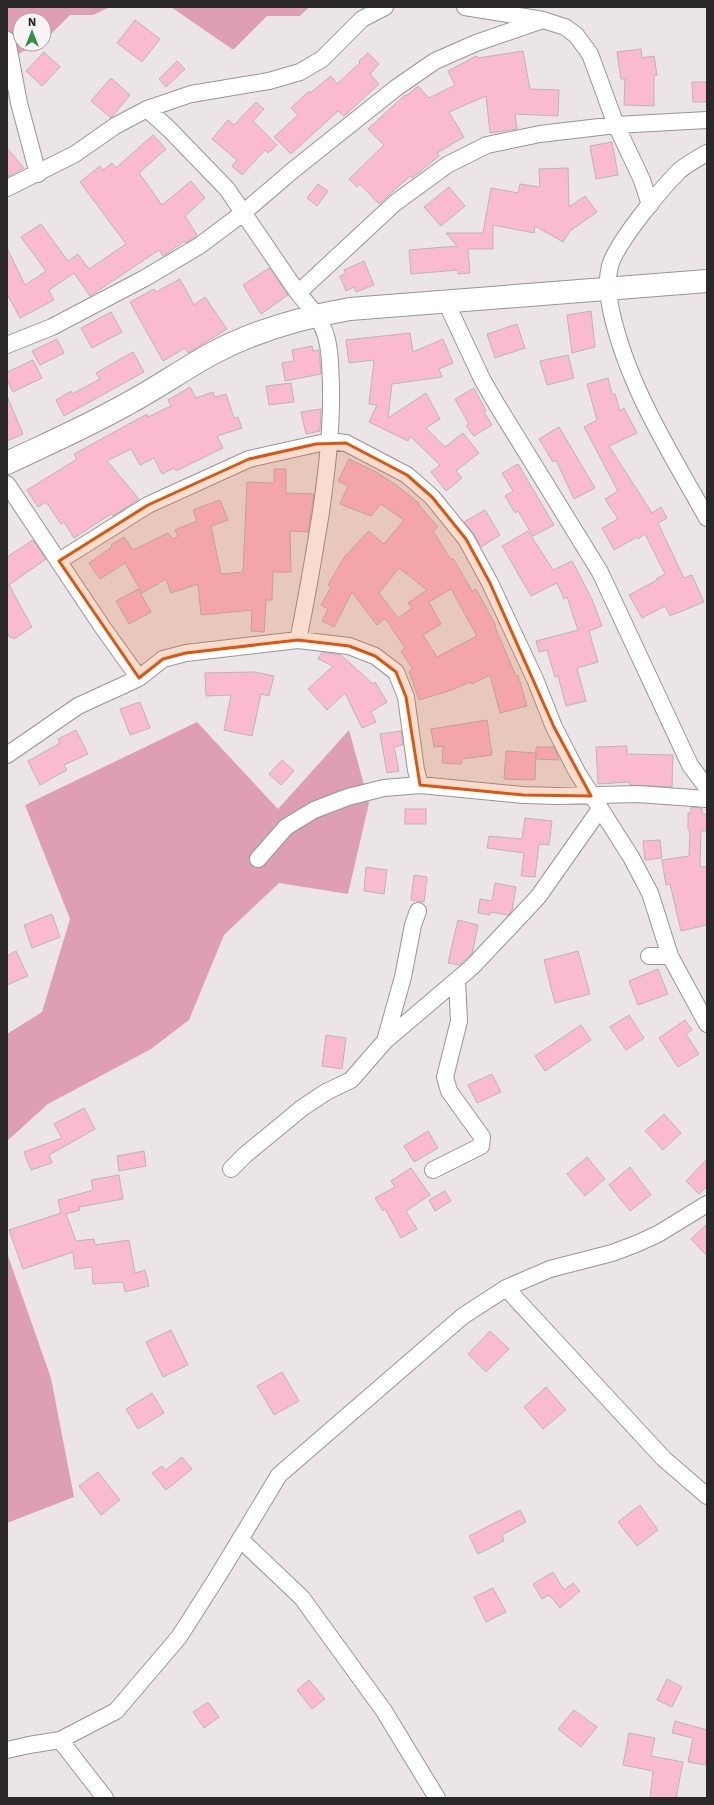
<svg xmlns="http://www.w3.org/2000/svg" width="714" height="1805" font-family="'Work Sans',sans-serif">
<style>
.forest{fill:#de9fb4}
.building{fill:#fabacf;stroke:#bbb5b7;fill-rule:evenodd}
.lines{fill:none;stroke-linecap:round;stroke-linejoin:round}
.minor-casing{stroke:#999496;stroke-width:18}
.secondary-casing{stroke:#999496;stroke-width:24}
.minor{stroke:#fff;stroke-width:16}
.secondary{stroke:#fff;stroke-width:22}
.marked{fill:#de560d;fill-opacity:0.2;stroke:#de560d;stroke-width:3;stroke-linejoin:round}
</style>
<rect width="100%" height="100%" fill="#ebe5e7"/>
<path class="forest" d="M7 7H110L93 15H70L44 41V20H20V44H37L7 60Z
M171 7H309L300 16H267L234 49H232Z
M197 722 278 809 349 730 369 803 348 894 279 883 224 935 189 1020 151 1049 48 1104 7 1141V1034L42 1012 70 919 25 805Z
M7 1253 51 1378 74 1497 7 1523Z"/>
<path class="building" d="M135 20 160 39 142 62 117 43Z
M641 49 642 58 654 56 657 75H654V106L624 105 625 79H621L617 52Z
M523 51 530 89 559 90 558 116 515 114 517 129 490 133 486 96 449 112 464 137 437 153 439 156 412 178 410 176 379 204 360 184 357 187 349 179 384 145 368 129 405 95 406 96 418 86 429 98 455 85 448 71 476 56 478 58Z
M44 52 60 67 42 86 26 71Z
M368 53 379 64 370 74 379 84 344 116 338 111 291 154 274 137 298 115 291 108 309 91 310 93 331 76 337 84 360 63 359 61Z
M177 61 185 69 166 87 159 79Z
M111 78 130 95 111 118 91 101Z
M692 82H707V102H693Z
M256 102 264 109 253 121 277 145 268 153 265 150 242 175 232 166 237 160 212 139 228 120 234 125Z
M153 135 166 149 139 173 162 205 191 181 205 198 185 216 197 235 186 243 185 241 163 256 159 250 90 296 74 273 49 290 54 300 20 318 7 294V248L25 285 46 271 21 237 41 224 68 261 78 254 89 269 126 244 80 182 100 166 103 170 112 163 116 168Z
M612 142 618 175 596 179 590 146Z
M7 148 24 168 7 177Z
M568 168 569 207 585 196 597 212 570 231 563 242 535 226 534 233 493 225V249H468L470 273 458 274V270L411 274 409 250 457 246 446 233H483L491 188 518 193 520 184 540 187 539 169Z
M318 184 328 191 317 206 307 198Z
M449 187 465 206 441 226 424 207Z
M364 261 374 285 356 292 354 287 346 291 340 276 346 274 344 270Z
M269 268 288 295 261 314 243 285Z
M180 279 194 305 205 297 227 329 188 353 185 348 163 361 130 302 154 289 156 292Z
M591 311 595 347 572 353 567 315Z
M111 312 122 332 92 348 81 328Z
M517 324 525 348 495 358 487 334Z
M410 333 413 352 443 339 453 363 439 369 442 377 392 384 388 418 426 393 440 419 426 428 445 447 463 433 479 453 456 471 462 478 446 491 431 472 440 465 410 436 408 441 369 422 377 405 369 404 374 360 349 363 346 340Z
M57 339 64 353 40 365 32 351Z
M312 346 313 351 319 350 321 374 285 381 282 363 294 361 292 350Z
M133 352 144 372 64 416 56 400 71 391 72 394 100 379 96 373Z
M568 355 574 378 547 385 540 361Z
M33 360 42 378 13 392 7 380V372Z
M608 378 612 394H615L620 411 624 408 637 433 609 446 652 513 661 507 667 518 658 523 684 578 692 575 704 602 670 616 665 606 642 618 629 595 657 580 656 579 665 574 645 534 638 539 637 537 614 550 602 528 618 519 605 499 618 491 584 427 597 420 587 384Z
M291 383 294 402 269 405 266 386Z
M190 387 196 398 213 392 215 397 226 394 234 418 238 417 242 428 217 436 223 448 176 471 174 468 162 474 154 458 140 465 131 449 107 461 139 499 113 516 111 514 74 538 64 522 61 524 46 502 38 507 27 490 77 459 74 454 147 414 148 417 171 406 168 400Z
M474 388 486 411 484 412 492 425 474 436 466 426 469 424 455 399Z
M7 396 23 434 7 441Z
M321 409 320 431 306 434 301 412Z
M559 427 595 488 574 499 556 460 553 462 539 439Z
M349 459 376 472 396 485 419 503 418 504 438 527 433 531 451 560 453 558 472 591 476 589 496 626 495 627 516 676 518 675 527 706 500 713 490 675 472 684 470 682 452 690 419 700 409 671 413 670 401 651 405 648 385 618 377 625 352 592 334 627 322 621 328 609 321 605 331 587 328 585 345 556 369 531 384 544 404 520 381 504 371 516 340 504 348 486 338 481ZM399 568 427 590 408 603 412 608 398 618 379 593ZM451 589 477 636 437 657 423 635 441 624 429 602Z
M518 464 554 525 533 536 518 511 515 513 505 496 513 491 502 473Z
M274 469H286V493L314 494 308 532 290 531 291 572H273L272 600H266L264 632 251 631 252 610 201 615 198 584 171 593 166 579 142 593 125 563 100 579 89 563 112 547 111 545 124 537 133 550 168 533 173 539 178 536 175 530 197 521 193 510 220 500 228 520 211 526 221 574 243 572 247 482 274 483Z
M485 510 500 535 481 547 474 534 464 522Z
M528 531 553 570 572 561 592 599 602 626 589 631 598 662 577 668 586 701 566 706 558 676 555 677 547 650 539 652 536 641 578 630 567 597 564 599 557 583 531 596 502 546Z
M33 540 46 559 9 585 32 627 14 639 13 637 10 638 7 632V557Z
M138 589 151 612 129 624 116 601Z
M322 652 341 655 373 684 375 682 387 702 371 712 376 722 362 728 345 693 327 710 308 689 333 666 318 659Z
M255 672 274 676 269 696 261 694 252 736 224 730 231 695 206 696 205 673Z
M140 702 150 728 130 735 120 709Z
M487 720 492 755 462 759 461 764 442 763 443 746 434 747 431 729Z
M76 730 88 754 64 765 67 770 40 785 28 761 60 743 58 739Z
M401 731 403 745 394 747 399 771 387 773 380 734Z
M627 746V754L673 755 672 787 630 785 629 782 598 784 596 747Z
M536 747H554L559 760 536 759Z
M506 751 536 753 535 780 504 779Z
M282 760 294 771 281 785 269 774Z
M691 807 702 808V814H707V831H701L700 867 707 866V925L681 931 670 884 666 885 662 860 689 856 690 831 688 830V813H691Z
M405 809H426V824H405Z
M525 818 552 821 549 845 539 844 535 877 521 876 524 853 487 848 489 836 522 839Z
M660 840 662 858 645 860 643 841Z
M366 867 387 870 384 894 364 891Z
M414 875 427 877 424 902 411 900Z
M495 883 516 887 512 911 508 915 490 912V915L478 913 480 899 492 901Z
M52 914 60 937 32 948 24 925Z
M458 920 478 925 472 954 459 965 448 963Z
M16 951 28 976 7 985V956Z
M578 951 590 994 555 1003 544 960Z
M658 969 668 994 638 1005 629 981Z
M629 1015 644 1038 626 1050 610 1027Z
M685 1020 692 1030 686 1034 699 1054 678 1067 659 1038Z
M581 1025 591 1040 545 1071 535 1056Z
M326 1035 346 1038 342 1069 322 1066Z
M492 1074 501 1092 477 1103 468 1085Z
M84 1108 95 1129 49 1155 52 1163 31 1170 24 1152 62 1138 54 1124Z
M664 1114 681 1133 663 1150 645 1131Z
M428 1131 438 1148 414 1162 404 1146Z
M144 1151 146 1166 119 1171 117 1156Z
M587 1157 605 1179 585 1196 567 1174Z
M707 1159V1186L699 1194 686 1181Z
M630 1167 651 1195 630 1211 609 1185Z
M411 1168 430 1195 406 1211 417 1229 401 1238 385 1209 383 1211 375 1198 395 1187 391 1181Z
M119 1175 123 1199 79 1207 80 1210 66 1214 76 1241 94 1239 95 1245 129 1240 135 1273 145 1270 149 1286 125 1292 123 1282 93 1284 92 1267 75 1269 73 1252 23 1269 9 1230 61 1213 58 1200 93 1190 91 1180Z
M445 1191 451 1201 435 1211 429 1200Z
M707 1224V1256L691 1239Z
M171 1330 188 1365 163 1377 146 1342Z
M490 1331 509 1349 486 1372 468 1354Z
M282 1372 299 1401 274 1415 257 1386Z
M546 1387 566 1410 543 1429 524 1407Z
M152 1393 164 1413 138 1429 126 1409Z
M182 1457 192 1469 166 1490 152 1473 162 1466 166 1470Z
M98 1472 120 1500 101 1515 79 1486Z
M640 1505 658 1530 637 1546 618 1522Z
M520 1510 526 1522 502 1535 504 1541 478 1554 469 1536Z
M553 1572 564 1590 573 1583 580 1591 560 1608 549 1595 542 1599 533 1584Z
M493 1588 506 1612 486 1622 474 1597Z
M667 1679 682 1687 672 1707 657 1700Z
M309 1680 325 1699 312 1709 297 1690Z
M208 1702 219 1717 204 1728 193 1712Z
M574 1710 597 1727 581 1747 558 1729Z
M675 1721 707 1730V1757L705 1765 688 1762 693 1738 672 1733Z
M629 1733 655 1738 651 1756 683 1762 676 1798H650L653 1771 623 1765Z"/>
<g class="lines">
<g class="minor-casing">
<path id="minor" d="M465 7 543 20 565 27 576 35 590 54 616 125 642 180 650 205
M7 40 19 103 38 174
M147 109 169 129 227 189 298 293
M707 153C698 158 687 164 679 171 662 188 616 243 610 266 606 281 608 295 611 310 627 385 670 452 707 518
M7 188 75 154 115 126 147 109 191 94 269 81 300 72 322 59 362 19 385 7
M446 302 482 379 497 405 600 572 690 765 707 788
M7 345 52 327 145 278 199 246 243 213 292 171 396 88 435 61 476 43 543 20
M7 484 103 628 139 678
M59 561 148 505 249 459 316 444 330 441 346 443 407 475 432 497 466 539 490 583 535 679 554 727 577 772 631 857 650 893 670 956 707 1024
M298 640 349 646 375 656 396 672 406 697 416 770 420 785
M7 755 78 706 139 678 163 659 186 653 298 640C307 598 314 555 321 512 327 469 332 428 331 384 330 369 331 352 326 336 321 319 310 307 298 293L395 203 447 165 487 145 540 134 616 125 707 120
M258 859 286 827 314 810 348 797 384 788 420 785 523 795 557 796 638 794 707 799
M649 956H670
M385 1041 403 977 413 925 418 911
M231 1169 245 1155 302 1108 326 1092 351 1080 385 1041 472 967 538 897 600 809
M433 1170 481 1146 482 1137 449 1091 445 1077 459 1021 457 980
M506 1288 664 1459 707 1496
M240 1539 302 1598 384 1711 437 1798
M60 1740 105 1798
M7 1750 29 1745 60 1740 116 1711 179 1637 218 1576 279 1475 463 1316 506 1288 550 1269 612 1253 636 1244 658 1234 707 1204"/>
</g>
<g class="secondary-casing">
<path id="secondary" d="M7 463C47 444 88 426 127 404 157 388 185 368 215 352 257 330 304 317 350 309L707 281"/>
</g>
<use href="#minor" class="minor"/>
<use href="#secondary" class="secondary"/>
</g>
<path class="marked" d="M346 443 407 475 432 497 466 539 490 583 554 727 591 796 523 795 420 785 406 697 396 672 375 656 349 646 298 640 186 653 163 659 139 678 59 561 148 505 249 459 316 444Z"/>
<rect width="714" height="1805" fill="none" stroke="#292728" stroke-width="16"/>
<g transform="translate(32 32)"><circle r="19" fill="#f8f3f4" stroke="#a5a1a2"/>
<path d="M0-3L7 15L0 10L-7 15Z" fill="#319043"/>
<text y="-6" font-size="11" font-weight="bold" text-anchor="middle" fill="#292728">N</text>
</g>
</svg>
